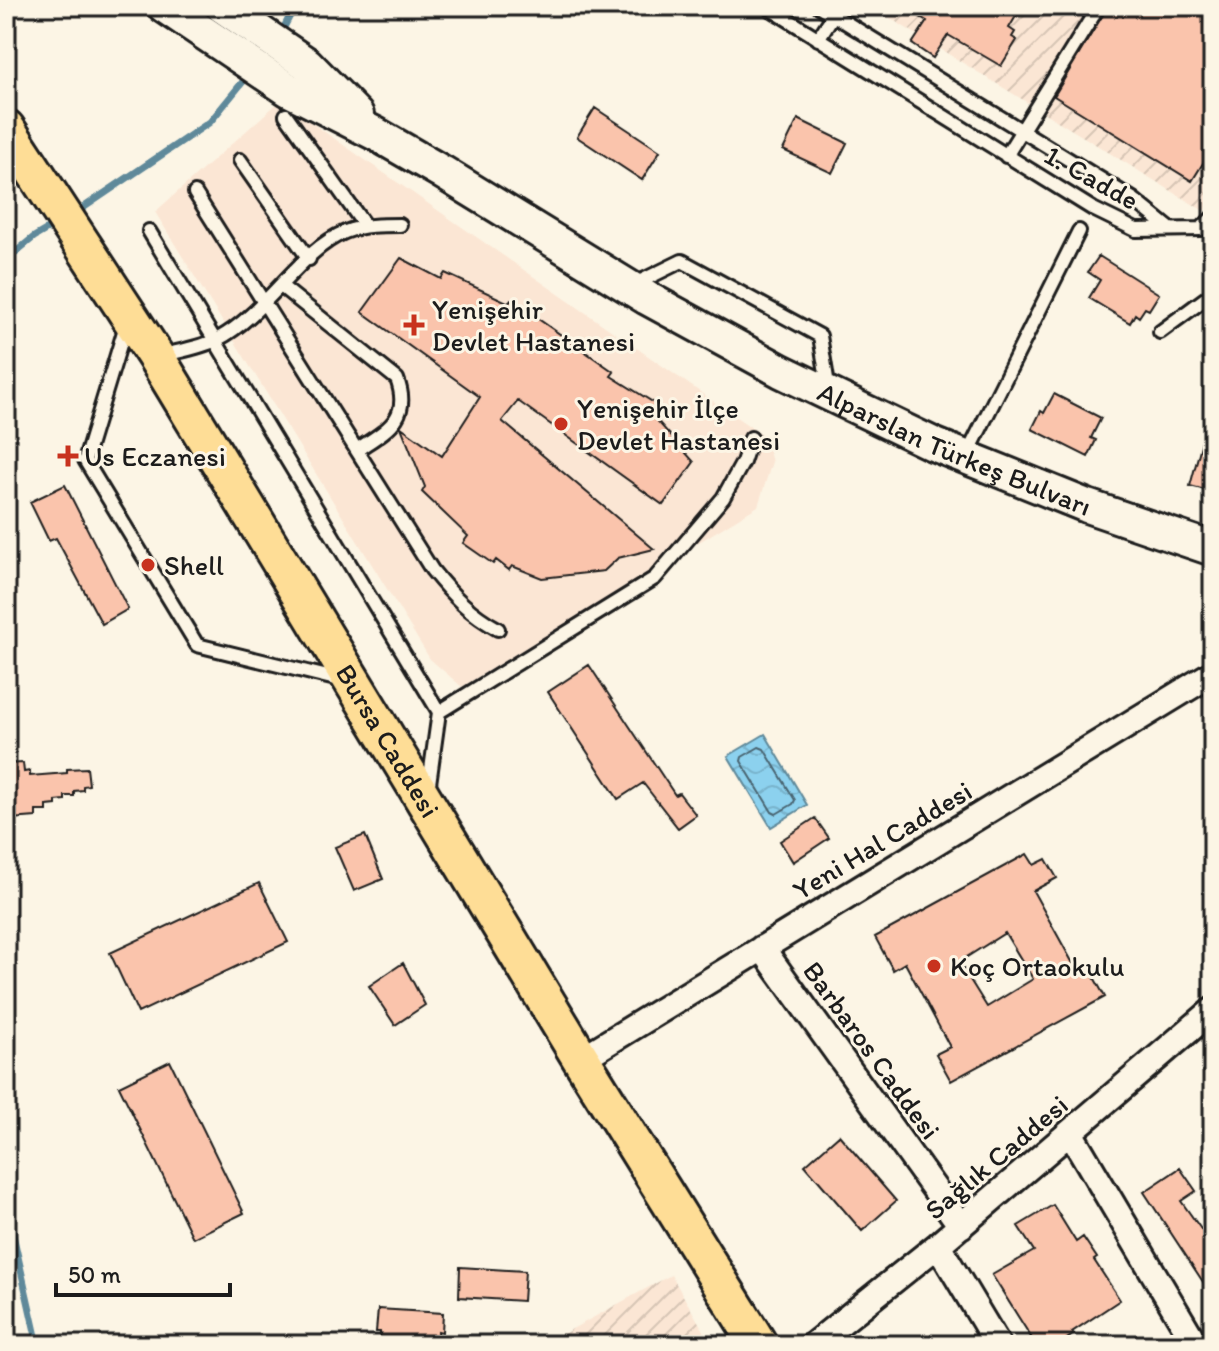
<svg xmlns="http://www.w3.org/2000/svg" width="1219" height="1351" font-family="Itim,sans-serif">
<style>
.built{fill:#fbe6d4}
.industrial{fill:url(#industrial-furrows)}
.water{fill:url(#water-waves);stroke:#5f899a;stroke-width:2}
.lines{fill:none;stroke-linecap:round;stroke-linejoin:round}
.shore{stroke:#496470;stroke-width:2}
.stream{stroke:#5f899a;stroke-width:7}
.building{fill:#fac4ac;stroke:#1c1c1c;stroke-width:2;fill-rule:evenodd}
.lane-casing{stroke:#1c1c1c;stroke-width:18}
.street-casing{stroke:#1c1c1c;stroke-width:30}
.secondary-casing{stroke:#1c1c1c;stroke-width:38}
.primary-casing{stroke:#1c1c1c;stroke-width:42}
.lane{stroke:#fcf5e5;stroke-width:12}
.street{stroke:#fcf5e5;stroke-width:24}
.secondary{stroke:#fcf5e5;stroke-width:32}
.primary{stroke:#fedd96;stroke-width:36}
.poi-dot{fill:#c8321e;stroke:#fcf5e5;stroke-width:3}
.labels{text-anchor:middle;stroke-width:6;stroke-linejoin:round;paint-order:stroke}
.street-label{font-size:28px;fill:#1c1c1c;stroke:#fcf5e5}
.poi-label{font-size:28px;fill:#1c1c1c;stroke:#fcf5e5;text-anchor:start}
</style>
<defs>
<pattern id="industrial-furrows" width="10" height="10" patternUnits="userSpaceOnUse" patternTransform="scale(2)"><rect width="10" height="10" fill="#fbe6d4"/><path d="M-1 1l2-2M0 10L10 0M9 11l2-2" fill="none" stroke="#d7c5b5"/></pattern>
<pattern id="water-waves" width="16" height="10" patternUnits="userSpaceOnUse" patternTransform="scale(2)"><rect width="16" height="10" fill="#8cd1ee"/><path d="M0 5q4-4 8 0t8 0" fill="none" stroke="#78b3cc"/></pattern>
</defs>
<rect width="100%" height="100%" fill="#fcf5e5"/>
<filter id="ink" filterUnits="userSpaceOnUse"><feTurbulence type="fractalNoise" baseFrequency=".0125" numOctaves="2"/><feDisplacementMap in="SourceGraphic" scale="16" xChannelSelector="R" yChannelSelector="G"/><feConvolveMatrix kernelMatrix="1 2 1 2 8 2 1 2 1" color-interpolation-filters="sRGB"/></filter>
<g filter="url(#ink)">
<path class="built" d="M280 101 765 437 772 462 758 506 462 687 430 659 155 212Z"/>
<path class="industrial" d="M870 6H1213V196L1204 211Z
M671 1275 712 1345H543Z"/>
<path class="water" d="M765 734 807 805 771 827 728 756Z"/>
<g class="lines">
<path class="shore" d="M759 747 764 749 795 800 793 804 776 814 772 812 741 761 742 757Z"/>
<path class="stream" d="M280 35 295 6
M74 214 210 122 250 73
M6 260 34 237 56 224
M6 1204 38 1345"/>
</g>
<path class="building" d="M901 6H1022L1009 28 1015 32 1012 37 1017 40 1001 66 948 35 933 58 912 44 927 21Z
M1108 6H1213V147L1192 181 1054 96Z
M595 108 660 151 642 180 577 137Z
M798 119 847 143 832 173 783 150Z
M1099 256 1159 294 1149 310 1145 308 1139 317 1135 314 1130 323 1089 298 1100 280 1088 272Z
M401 258 441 279 445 273 509 303 511 300 614 372 611 376 659 406 652 415 694 462 663 505 518 401 502 421 654 549 618 558 604 571 542 578 512 566 509 570 496 560 493 564 463 543 468 536 422 492 425 487 401 427 442 456 480 397 362 312Z
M1054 394 1101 418 1091 438 1096 440 1088 457 1032 429 1041 411 1044 413Z
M1207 423H1213V492L1190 486Z
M65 485 128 609 102 624 56 538 49 541 30 502Z
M589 665 675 795 679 793 696 815 678 828 643 783 618 799 548 692Z
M23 763 24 772 30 771V776L67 773V769L87 768 89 785 83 786V790L74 791V796H65V800L56 801V805L47 806V811H36V817L11 819V813H6V764Z
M815 818 829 838 793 862 780 841Z
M365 835 383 879 354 891 335 847Z
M1027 854 1034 865 1046 859 1057 878 1033 891 1080 976 1090 970 1105 997 951 1081 936 1054 950 1047 905 963 893 970 875 937ZM1005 933 1033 979 987 1007 959 962Z
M259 883 288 942 138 1013 110 953Z
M403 963 425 1005 395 1025 369 986Z
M170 1061 244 1213 193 1238 119 1086Z
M839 1135 896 1201 862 1231 805 1165Z
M1180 1168 1196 1191 1181 1201 1213 1246V1297L1144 1192Z
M1053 1205 1076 1242 1083 1237 1097 1258 1094 1260 1120 1300 1072 1332 1074 1334 1058 1345H1036L992 1275 1034 1251 1018 1226Z
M460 1267 525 1271 523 1301 459 1297Z
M378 1309 443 1313 442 1332 438 1331V1344L380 1341V1332H376Z"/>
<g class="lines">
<g class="lane-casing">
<path id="lane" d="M766 6 1093 209 1136 230 1201 229 1213 217
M819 6 1133 199 1170 229
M818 39 839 6
M286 115 365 226
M1006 156 1099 6
M240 160 309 259
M195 193 432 570C452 595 470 614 498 629
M149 231 439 712 428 791
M281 286 397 379C412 419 386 430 357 450
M631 286 682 261 820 336 829 391
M126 325 85 460 197 645 344 681
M1160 332 1213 293
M159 356C178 351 201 348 218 339 266 314 300 250 345 232 363 225 381 225 400 225
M966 457 1079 231
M439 712 655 578 723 498 743 462 751 438"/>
</g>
<g class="street-casing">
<path id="street" d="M762 948 961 1226
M581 1059 1213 673
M1071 1134 1196 1345
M938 1245 998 1345
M813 1345 938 1245 1213 1010"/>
</g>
<g class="secondary-casing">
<g id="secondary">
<path id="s1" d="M164 6 289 90 376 134 442 172 647 298 781 371 933 444 1087 506 1213 549"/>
<path d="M222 6 307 64 357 115"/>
</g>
</g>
<g class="primary-casing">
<g id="primary">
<path id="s2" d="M6 128 156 357 581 1059 759 1345"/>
</g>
</g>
<use href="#lane" class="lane"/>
<use href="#street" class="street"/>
<use href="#secondary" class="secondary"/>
<use href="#primary" class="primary"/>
</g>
</g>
<g class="poi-dot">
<path d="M410 313h8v8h8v8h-8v8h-8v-8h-8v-8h8z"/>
<circle cx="561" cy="424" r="8"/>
<path d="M64 444h8v8h8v8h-8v8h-8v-8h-8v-8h8z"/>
<circle cx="148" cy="565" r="8"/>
<circle cx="934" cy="966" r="8"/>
</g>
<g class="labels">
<g class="street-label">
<text transform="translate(1092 177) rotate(29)" y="10">1. Cadde</text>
<text dy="10" stroke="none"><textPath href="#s1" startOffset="908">Alparslan Türkeş Bulvarı</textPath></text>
<text dy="10" stroke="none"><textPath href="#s2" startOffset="722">Bursa Caddesi</textPath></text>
<text transform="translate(882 840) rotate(-31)" y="10">Yeni Hal Caddesi</text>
<text transform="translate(872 1050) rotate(54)" y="10">Barbaros Caddesi</text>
<text transform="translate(996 1157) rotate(-40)" y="10">Sağlık Caddesi</text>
</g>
<g class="poi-label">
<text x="432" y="319">Yenişehir<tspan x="432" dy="32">Devlet Hastanesi</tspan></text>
<text x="577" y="418">Yenişehir İlçe<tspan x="577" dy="32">Devlet Hastanesi</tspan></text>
<text x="84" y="466">Us Eczanesi</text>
<text x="164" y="575">Shell</text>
<text x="950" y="976">Koç Ortaokulu</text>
</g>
</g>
<rect width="1219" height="1351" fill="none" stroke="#fcf5e5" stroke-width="32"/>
<rect x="16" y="16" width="1187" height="1319" fill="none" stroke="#1c1c1c" stroke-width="3" filter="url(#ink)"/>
<path d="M56 1283v12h174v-12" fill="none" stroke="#1c1c1c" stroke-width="4"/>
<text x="68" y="1283" font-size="24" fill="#1c1c1c" stroke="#fcf5e5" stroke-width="6" paint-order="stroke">50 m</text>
</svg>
